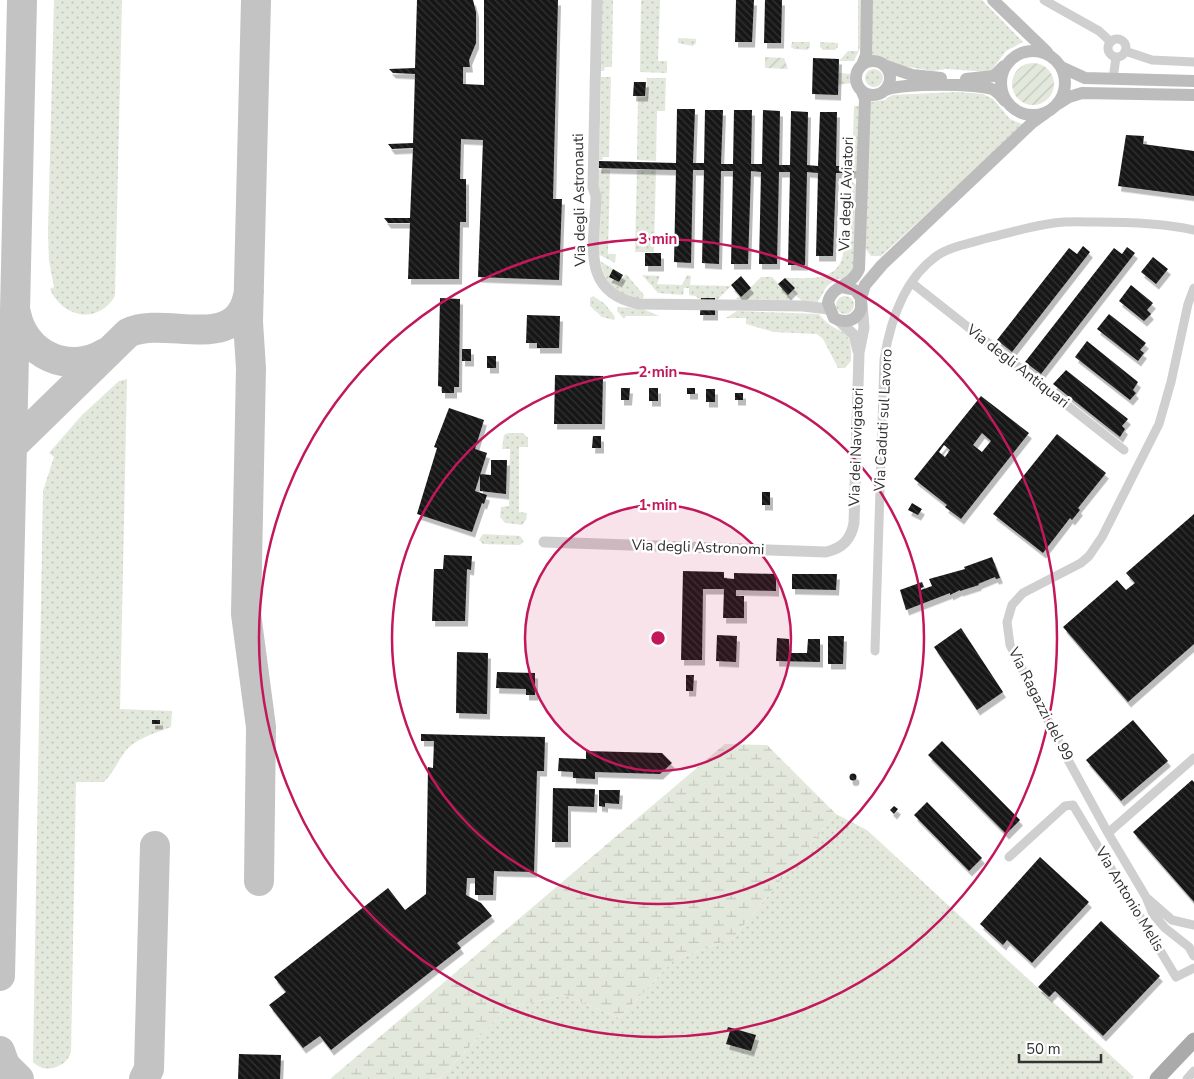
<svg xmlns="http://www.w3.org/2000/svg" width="1194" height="1079" font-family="'Nunito Sans',sans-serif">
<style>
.grass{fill:url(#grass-dots)}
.wetland{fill:url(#wetland-marsh)}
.garden{fill:url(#garden-furrows)}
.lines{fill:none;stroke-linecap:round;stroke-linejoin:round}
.taxiway{stroke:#c3c3c3;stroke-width:30}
.building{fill:url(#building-back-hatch);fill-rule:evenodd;filter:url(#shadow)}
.minor{stroke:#cfcfcf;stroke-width:9}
.tertiary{stroke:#cfcfcf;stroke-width:11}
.secondary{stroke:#bcbcbc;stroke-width:12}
.primary{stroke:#aaa;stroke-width:15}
.ring{fill:none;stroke:#c2185b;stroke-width:2.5}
.labels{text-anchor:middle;stroke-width:5;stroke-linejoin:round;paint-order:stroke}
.street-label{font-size:15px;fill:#323232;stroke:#fff}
.centre{fill:#c2185b;stroke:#fff;stroke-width:2.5}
.ring-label{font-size:15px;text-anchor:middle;font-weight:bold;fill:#c2185b;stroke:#fff;stroke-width:5;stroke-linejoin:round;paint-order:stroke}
</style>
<defs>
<pattern id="grass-dots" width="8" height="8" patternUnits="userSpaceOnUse" patternTransform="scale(1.25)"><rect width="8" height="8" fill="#e3e8dc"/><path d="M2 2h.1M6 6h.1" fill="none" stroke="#c3c7bd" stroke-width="1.8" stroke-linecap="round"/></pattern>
<pattern id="wetland-marsh" width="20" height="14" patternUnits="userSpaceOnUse" patternTransform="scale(1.25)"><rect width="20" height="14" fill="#e3e8dc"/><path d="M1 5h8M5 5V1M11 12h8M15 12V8" fill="none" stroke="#c3c7bd"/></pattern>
<pattern id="garden-furrows" width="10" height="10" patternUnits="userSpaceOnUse" patternTransform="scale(1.25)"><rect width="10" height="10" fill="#e3e8dc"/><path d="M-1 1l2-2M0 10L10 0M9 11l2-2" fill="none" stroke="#c3c7bd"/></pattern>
<pattern id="building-back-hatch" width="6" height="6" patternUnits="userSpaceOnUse" patternTransform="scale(1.25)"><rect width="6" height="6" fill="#191919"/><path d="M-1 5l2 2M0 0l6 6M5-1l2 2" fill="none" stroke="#323232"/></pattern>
<filter id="shadow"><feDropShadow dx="3" dy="5.5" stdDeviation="0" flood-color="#0004"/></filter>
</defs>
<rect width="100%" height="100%" fill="#fff"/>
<path class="grass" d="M54 0H122L115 296C98 325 63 318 50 289L54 287 49 261 48 232Z
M602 0H613L612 67H605L604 71H601Z
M641 0H660L658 61H667V73L640 72Z
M858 0H862L860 48 854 61H839L848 51H858Z
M871 0H982L1023 42 1006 51 990 72 946 69 933 71 890 64 870 57Z
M678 38 696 39V43L693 46 678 43Z
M792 42H810V47L807 50 794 49 791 47Z
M820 42 838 43V47L835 50H823L820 47Z
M865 78a9 9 0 1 1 18 0a9 9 0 1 1-18 0Z
M838 73 850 74 853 76 852 83 838 85Z
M601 77H611L609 157H603L602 160H599Z
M647 78H666L665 111H657L656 161 637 160 638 98 646 97Z
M957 92 983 94 993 99 1010 119 1024 125 881 256H871L865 248 870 102 885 100 892 95Z
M854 106H860L859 171 852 176Z
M598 169 610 170 608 254H616L615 263 598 254Z
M637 170H656L654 252H635Z
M852 182 858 186 856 262 848 278 835 280 827 286 816 305 801 300 792 291 795 288 785 278C811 278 842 283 844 247H850Z
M600 261 613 269 609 277 619 282 626 274 644 295 643 299C617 297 606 286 600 261Z
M642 275 660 276 657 284 682 285 687 275 691 276 690 285 731 286 717 300 701 298V300L695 296 689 295V288H684L683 295 658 293Z
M761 277H772L793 300 792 302 739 301 736 298 741 297Z
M836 305a9 9 0 1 1 18 0a9 9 0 1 1-18 0Z
M593 296 605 304 615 317 614 320 602 317 590 306V298Z
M618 307 643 309 659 316H626L624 319 617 311Z
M737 311 819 314C838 339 853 322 851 361L845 368H838L823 339 817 334 774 332 746 324V318H726Z
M127 379 120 709 172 711 171 727C154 734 135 738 124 753 117 763 113 773 104 782H76L71 1052C67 1067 45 1075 33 1062L43 491 54 457 49 453 82 415 119 381Z
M508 433H523L528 438V447H519V512L527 513 526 520 522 525 505 523 500 517 501 507 509 506 510 449H502L504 435Z
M483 534 520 536 524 541 520 545 483 544 479 540Z
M836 814 867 830 1134 1077 1132 1079H439L507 1008 564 995 619 1018 674 960 733 938Z"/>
<path class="wetland" d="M725 744 767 745 836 814 733 938 674 960 619 1018 564 995 507 1008 439 1079H330Z"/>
<path class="garden" d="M765 57 784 58 788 69 765 68Z
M1012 84a21 21 0 1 1 42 0a21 21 0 1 1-42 0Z"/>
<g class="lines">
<path class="taxiway" d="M256 0 248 322 251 368 246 614 261 727 259 881
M16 313C24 355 69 375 105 353
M2 456 128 333C166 314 239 357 249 291
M0 976 22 0
M0 1051 5 1065 19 1079
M144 1079 149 1069 155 846"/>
</g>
<path class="building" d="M417 0H473L476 12V43L469 60 470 67H463V84L484 85V0H558L553 199H562L559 280 478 277 483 140 461 139 460 179H466V222H460L459 279H408L410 223H388L384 218H410L413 148 392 149 388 144 413 143 415 74 393 73 389 69 415 68Z
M736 0H754L752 42H735Z
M765 0H782L781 43H764Z
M813 58 839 59 838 95 812 94Z
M634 82H646L645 96H633Z
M677 109H695L693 163H704L705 110H723L721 164H733L734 110H752L751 164H762L763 110 780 111 779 165H790L791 111 808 112 807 165 818 166 820 112H837L836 166H854V173H836L833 256H816L818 173 807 172 805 265H788L790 172H779L777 264H759L761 172 751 171 748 264H731L733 171H721L719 264 702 263 704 170H693L691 263 674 262 676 170 598 168 599 161 676 163Z
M1126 135 1144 136 1143 144 1194 151V196L1118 186Z
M1083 246 1090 252 1012 352 997 340 1069 248 1077 254Z
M1127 247 1135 253 1041 374 1025 362 1114 248 1122 254Z
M645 253H661V266H645Z
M1153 257 1168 269 1156 284 1141 272Z
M613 269 623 275 619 282 609 277Z
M741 276 751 288 741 297 731 285Z
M785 278 795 288 788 295 778 284Z
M1131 285 1153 303 1147 310 1151 314 1144 321 1119 301Z
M440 298 460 299 459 387H454V393H442V387L438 386Z
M701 298H715V315H700Z
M1109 314 1146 343 1140 350 1144 353 1138 361 1097 329Z
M527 315 560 316 559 348H537V343H526Z
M1087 341 1138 382 1133 390 1136 393 1130 400 1075 357Z
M462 349H471V361H462Z
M487 356H496V368H487Z
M1066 370 1128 419 1122 426 1125 429 1120 437 1053 384Z
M555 375 603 376 602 424H554Z
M621 388H630L629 400H621Z
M649 388H658V401H649Z
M687 388H695V394H687Z
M706 389H715V402H706Z
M735 393H743V400H735Z
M981 396 1029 433 961 519 945 507 947 505 914 479ZM982 433 991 441 982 452 973 445ZM944 445 950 450 945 457 939 452Z
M449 408 484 420 475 449 487 453 475 491 487 495 484 504 482 503 472 532 417 514 437 448 434 447Z
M1057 434 1106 473 1078 508 1080 510 1072 520 1070 518 1043 553 993 514Z
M593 436H601V448H592Z
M491 460H507L506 494 480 491V474L491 475Z
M762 492H770V505H762Z
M912 503 922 509 918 515 908 510Z
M1194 514V644L1128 702 1063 627 1117 580 1126 590 1135 583 1126 573Z
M444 555 472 556 471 570 467 569 465 621H432L434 569H443Z
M992 557 1000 578 996 579 995 577 978 584 979 585 960 591V590L950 595V593L906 610 900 590 922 582 924 587 921 588V590L932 586 929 579 965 569 964 567Z
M683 571 724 572V578L734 579V573L776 574V591L736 590V596H744V618H723L724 589H703L702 660H681Z
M792 574H837L836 590 792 589Z
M961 628 1003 692 977 710 934 647Z
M717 635 737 636 736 662 716 661Z
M828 636H844L843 664H828Z
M777 638 789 639V653H807L808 639H820V662L776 661Z
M457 652 488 653 487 714 456 713Z
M497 672 535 673V695H526V689L496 688Z
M686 675H694L693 691H686Z
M152 720H160V724H152Z
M1133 720 1168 761 1121 801 1086 760Z
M421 734 545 737 544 771H537L534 872 494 871 493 895H475V878H467L466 895 481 903 492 916 457 943 461 948 331 1050 320 1036 303 1048 269 1005 286 992 274 977 388 888 405 910 426 894 428 767 433 768 434 741H421Z
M942 741 1020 820 1006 834 928 755Z
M586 751 662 753 672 763 660 774 595 772V779L573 778V772L558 771 559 758 586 759Z
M849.5 777a3.5 3.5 0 1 1 7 0a3.5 3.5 0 1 1-7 0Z
M1192 780 1194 782V902L1133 832Z
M553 788 595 789 594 807 568 806V842H552Z
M599 790H620L619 804 605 803V807L599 806Z
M927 802 982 858 969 871 914 815Z
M894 806 898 809 894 814 890 810Z
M1040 857 1089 902 1032 963 1007 940 1003 945 980 924Z
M1101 921 1160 976 1103 1036 1055 991 1049 997 1038 987Z
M728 1027 756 1035 751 1051 726 1044 730 1031 727 1030Z
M239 1054 281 1055 280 1079H238Z"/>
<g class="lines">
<path class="minor" d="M1044 0 1099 31 1111 42
M1108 48a9 9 0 1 1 18 0a9 9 0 1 1-18 0Z
M1125 51 1152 60 1194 62
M1113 79 1116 57
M912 283 1124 450
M1194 288 1188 304 1171 382 1159 424 1102 537 1089 556 1081 563 1023 593 1012 605 1007 622 1010 645 1067 758 1108 833 1146 897 1153 914 1165 928 1189 947 1194 956
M875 651 884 360C890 322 904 278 938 255 951 246 969 244 984 239 1008 233 1031 226 1054 223 1068 221 1083 222 1096 222 1129 222 1162 223 1194 230
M1108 833 1194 758
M1009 857 1065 806 1073 805 1176 977 1194 968
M1148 899 1172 920 1194 925
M1187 1079 1194 1071"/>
<path class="tertiary" d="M597 0 593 187 596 196C595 242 579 292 639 304L803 306 828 309
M838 320 854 335 858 351
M544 542 826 552C843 548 851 539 854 523L859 353 864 328 862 303"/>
<path class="secondary" d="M993 0 1047 52
M1001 83a32 32 0 1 1 64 0a32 32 0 1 1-64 0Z
M856 78a17 17 0 1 1 34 0a17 17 0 1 1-34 0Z
M862 65 866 55 867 0
M886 66 912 75 941 78
M1061 67 1085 78 1194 81
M966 79 994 76 1004 66
M886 90C900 83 980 83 994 90 999 93 1002 97 1005 101
M1058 104 1069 97 1082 93 1194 95
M841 287 855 290 861 298V309C856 321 846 324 834 318L828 303C831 285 851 288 859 269L865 99 862 92
M861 298 865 285 882 265 1033 122 1047 112"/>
<path class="primary" d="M1157 1079 1194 1040"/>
</g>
<circle cx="658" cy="638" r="133" fill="#c2185b" fill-opacity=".12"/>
<g class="ring">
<circle cx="658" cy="638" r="133"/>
<circle cx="658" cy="638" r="266"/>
<circle cx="658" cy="638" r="399"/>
</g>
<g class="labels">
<g class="street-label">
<text transform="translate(846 194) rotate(-88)" y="5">Via degli Aviatori</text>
<text transform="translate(579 200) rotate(-91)" y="5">Via degli Astronauti</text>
<text transform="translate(1018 366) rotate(38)" y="5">Via degli Antiquari</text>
<text transform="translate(883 420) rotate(-87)" y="5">Via Caduti sul Lavoro</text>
<text transform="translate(856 447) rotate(-88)" y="5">Via dei Navigatori</text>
<text transform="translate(698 547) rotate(2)" y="5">Via degli Astronomi</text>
<text transform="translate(1041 704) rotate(63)" y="5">Via Ragazzi del 99</text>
<text transform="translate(1130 899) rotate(59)" y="5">Via Antonio Melis</text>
</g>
</g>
<circle cx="658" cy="638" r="8" class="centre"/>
<g class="ring-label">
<text x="658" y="244">3 min</text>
<text x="658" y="377">2 min</text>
<text x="658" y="510">1 min</text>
</g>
<path d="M1019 1054v8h82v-8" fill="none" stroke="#323232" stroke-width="2.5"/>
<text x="1026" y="1054" font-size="15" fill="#323232" stroke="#ffffff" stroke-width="4" paint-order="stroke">50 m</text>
</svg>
